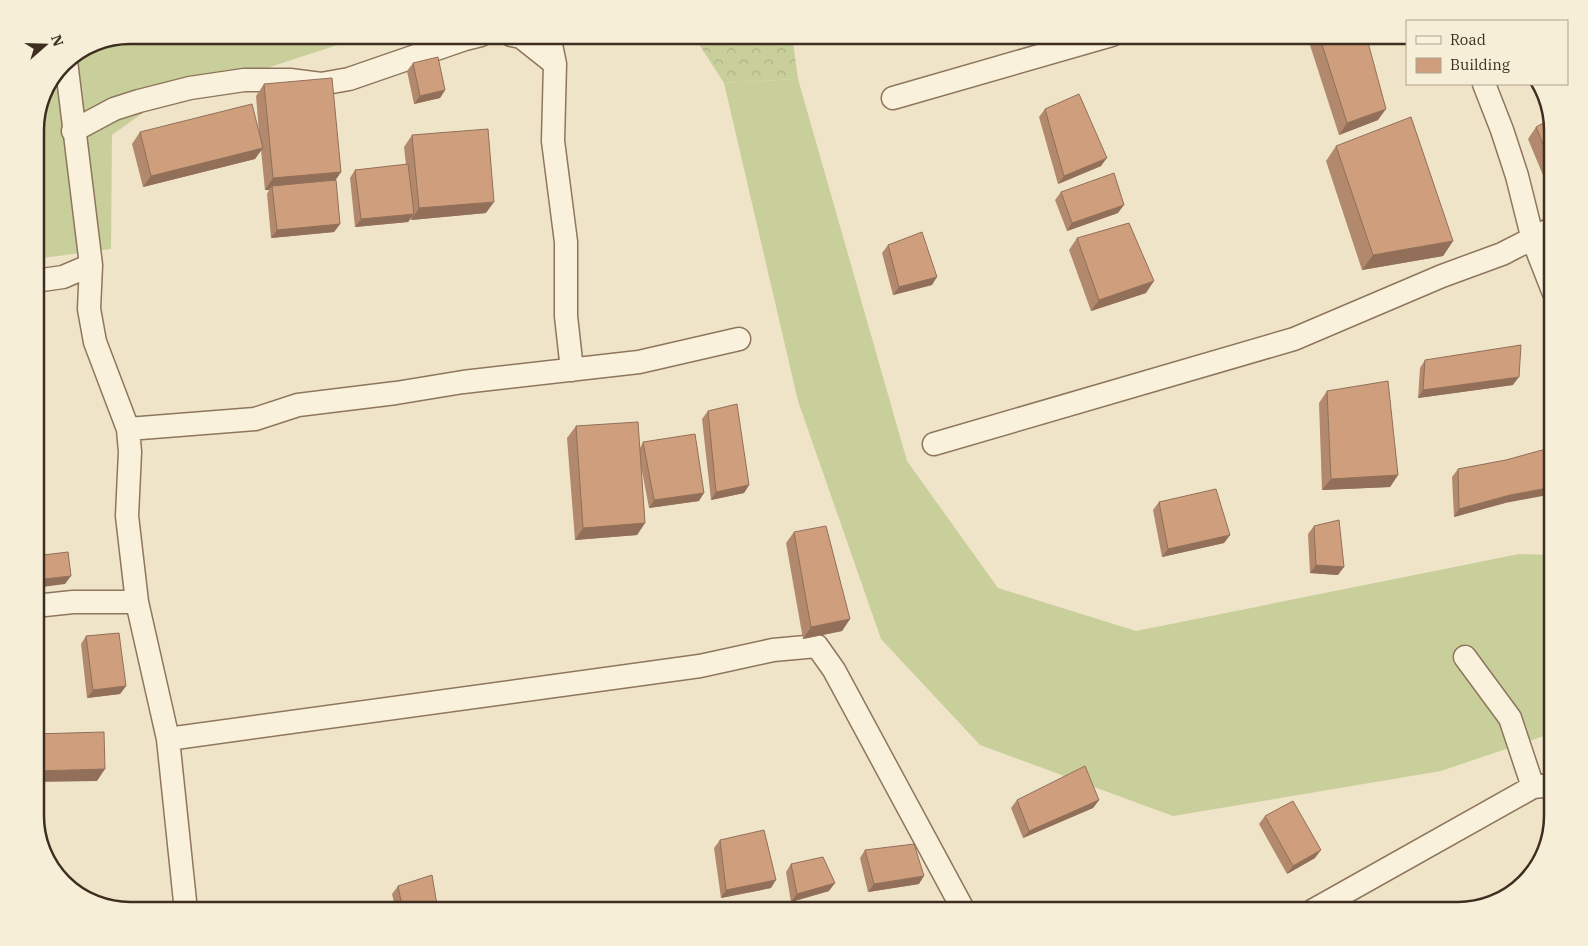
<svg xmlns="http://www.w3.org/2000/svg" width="1588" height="946" font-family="'IBM Plex Serif',serif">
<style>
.grass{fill:#c9cf9b}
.forest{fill:url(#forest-crowns)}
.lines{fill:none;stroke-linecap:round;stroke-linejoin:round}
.street-casing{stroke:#8d765c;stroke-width:25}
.street{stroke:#faf1dc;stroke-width:22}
.wall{fill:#b2896c}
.shaded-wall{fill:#916f58}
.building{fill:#cf9f7d;stroke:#916f58}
.rim{fill:none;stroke:#3d2e20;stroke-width:2.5}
</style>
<defs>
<pattern id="forest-crowns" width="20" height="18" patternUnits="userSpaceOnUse" patternTransform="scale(1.25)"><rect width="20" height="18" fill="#c9cf9b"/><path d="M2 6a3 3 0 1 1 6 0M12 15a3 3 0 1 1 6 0" fill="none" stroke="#aeb285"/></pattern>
</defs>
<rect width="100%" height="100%" fill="#f0e4c8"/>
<path class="grass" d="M130 35H368L154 105 112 135 111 249 35 259V124L63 63 94 42Z
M798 79 907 461 998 588 1136 631 1519 554 1553 555V733L1441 771 1173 816 980 745 881 639 798 401 724 83Z"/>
<path class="forest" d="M693 35H792L798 79 724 83Z"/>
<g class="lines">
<g class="street-casing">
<path id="street" d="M511 35 521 37 555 64
M549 35 555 64 553 141 566 242V316L572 370
M66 61 91 265 89 309 95 342 128 429 130 452 127 516 137 602 168 739 186 911
M1484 84 1502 130 1517 176 1533 240 1553 291
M893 98 1112 35
M73 131 114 109 139 101 190 88 244 80H290L321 84 349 79 465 39 481 35
M35 281 63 277 91 265
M128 429 255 419 298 405 396 393 463 382 639 362 739 339
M934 444 1294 339 1442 276 1502 254 1553 228
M35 606 73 602H137
M1465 657 1510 718 1533 787
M168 739 700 666 773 650 817 646 834 670 964 911
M1312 911 1533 787 1553 785"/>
</g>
<use href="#street" class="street"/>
</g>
<path class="wall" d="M1311 35H1366L1378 120 1339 135 1308 39Z
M413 63 445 90 440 98 414 104 407 71Z
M264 84 341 172 335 180 340 224 334 232 271 238 267 194 269 190H265L261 150 255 159 143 187 132 144 140 132 259 133 256 96Z
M1045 109 1101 166 1058 184 1039 117Z
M1553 124V196L1552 197 1528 139 1536 127Z
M412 135 486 213 411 220V218L408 222 355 227 350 178 355 170 406 165 404 147Z
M1336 146 1453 241 1443 256 1362 270 1326 161Z
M1061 192 1118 213 1067 231 1055 200Z
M1077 238 1146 293 1091 311 1069 250Z
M888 245 932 285 893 295 882 253Z
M1425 360 1513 385 1418 398 1420 368Z
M1327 391 1398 475 1390 487 1322 490 1319 403Z
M708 411 749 485 744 493 711 500 702 419Z
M576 426 640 448 643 442 699 501 649 508 641 466 645 523 637 535 575 540 567 438Z
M1506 460 1505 503 1454 517 1452 477 1458 469Z
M1159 502 1230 535 1224 543 1162 557 1153 510Z
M1314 526 1338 575 1310 573 1308 534Z
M794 532 850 619 842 631 803 639 786 543Z
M86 636 126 686 120 694 87 698 81 644Z
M1017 800H1099L1093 808 1023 838 1011 808Z
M1265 816 1315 858 1287 874 1259 824Z
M720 840 771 888 721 898 714 848Z
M865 850 919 884 868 892 860 858Z
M791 864 829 891 791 902 786 872Z
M398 886 438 911H396L392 894Z"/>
<path class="shaded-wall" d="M445 90 440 98 414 104 420 96Z
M1386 109 1378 120 1339 135 1347 123Z
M263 148 255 159 143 187 151 176Z
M1107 158 1101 166 1058 184 1064 176Z
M341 172 333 184 272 186 269 190H265L273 178Z
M494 202 486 213 411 220 419 208Z
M1124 205 1118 213 1067 231 1072 223Z
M414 214 408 222 355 227 361 219Z
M340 224 334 232 271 238 277 230Z
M1453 241 1443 256 1362 270 1373 255Z
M937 277 932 285 893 295 899 287Z
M1154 281 1146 293 1091 311 1099 300Z
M1519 377 1513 385 1418 398 1423 390Z
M41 450 36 458 35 459V451Z
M1398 475 1390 487 1322 490 1331 479Z
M749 485 744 493 711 500 716 492Z
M1553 487V494L1505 503 1454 517 1459 509 1510 495Z
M704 493 699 501 649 508 654 500Z
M645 523 637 535 575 540 583 528Z
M1230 535 1224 543 1162 557 1168 549Z
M1316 565 1344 567 1338 575 1310 573Z
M71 576 65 584 35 588V580Z
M850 619 842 631 803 639 811 627Z
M126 686 120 694 87 698 93 690Z
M105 769 97 781 35 782V771Z
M1099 800 1093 808 1023 838 1029 831Z
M1321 850 1315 858 1287 874 1293 866Z
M924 876 919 884 868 892 874 884Z
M776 880 771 888 721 898 726 890Z
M835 883 829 891 791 902 797 894Z"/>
<path class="building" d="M1319 35H1366L1386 109 1347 123Z
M438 57 445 90 420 96 413 63Z
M332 78 341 172 273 178 264 84Z
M1079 94 1107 158 1064 176 1045 109Z
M252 104 263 148 151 176 140 132Z
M1411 117 1453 241 1373 255 1336 146Z
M1551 119 1553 124V168L1536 127Z
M488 129 494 202 419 208 412 135Z
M408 164 414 214 361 219 355 170Z
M1114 173 1124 205 1072 223 1061 192Z
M336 180 340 224 277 230 272 186Z
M1129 223 1154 281 1099 300 1077 238Z
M922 232 937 277 899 287 888 245Z
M1521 345 1519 377 1423 390 1425 360Z
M1388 381 1398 475 1331 479 1327 391Z
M737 404 749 485 716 492 708 411Z
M35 415 41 450 35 451Z
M638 422 645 523 583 528 576 426Z
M695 434 704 493 654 500 643 442Z
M1553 447V487L1510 495 1459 509 1458 469 1506 460Z
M1216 489 1230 535 1168 549 1159 502Z
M1339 520 1344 567 1316 565 1314 526Z
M826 526 850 619 811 627 794 532Z
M68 552 71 576 35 580V556Z
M119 633 126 686 93 690 86 636Z
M104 732 105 769 35 771V734Z
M1085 766 1099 800 1029 831 1017 800Z
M1293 801 1321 850 1293 866 1265 816Z
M764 830 776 880 726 890 720 840Z
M914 844 924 876 874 884 865 850Z
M823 857 835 883 797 894 791 864Z
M432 875 438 911H403L398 886Z"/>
<path d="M0 0H1588V946H0ZM130 44H1458A86 86 0 0 1 1544 130V816A86 86 0 0 1 1458 902H130A86 86 0 0 1 44 816V130A86 86 0 0 1 130 44Z" fill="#f7eed8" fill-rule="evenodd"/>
<path class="rim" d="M130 44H1458A86 86 0 0 1 1544 130V816A86 86 0 0 1 1458 902H130A86 86 0 0 1 44 816V130A86 86 0 0 1 130 44Z"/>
<rect x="1406" y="20" width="162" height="65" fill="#f7eed8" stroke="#ada18e"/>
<rect x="1416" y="36" width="25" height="8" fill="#faf1dc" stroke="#ada18e"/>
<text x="1450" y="45" font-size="15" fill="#3d2e20">Road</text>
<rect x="1416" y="58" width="25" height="15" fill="#cf9f7d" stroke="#ada18e"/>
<text x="1450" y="70" font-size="15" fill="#3d2e20">Building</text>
<g transform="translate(45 45) rotate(70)" stroke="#f7eed8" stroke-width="4" paint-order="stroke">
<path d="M0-4L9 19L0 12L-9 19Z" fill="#3d2e20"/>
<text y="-8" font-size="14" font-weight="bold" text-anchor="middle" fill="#3d2e20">N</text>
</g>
</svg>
